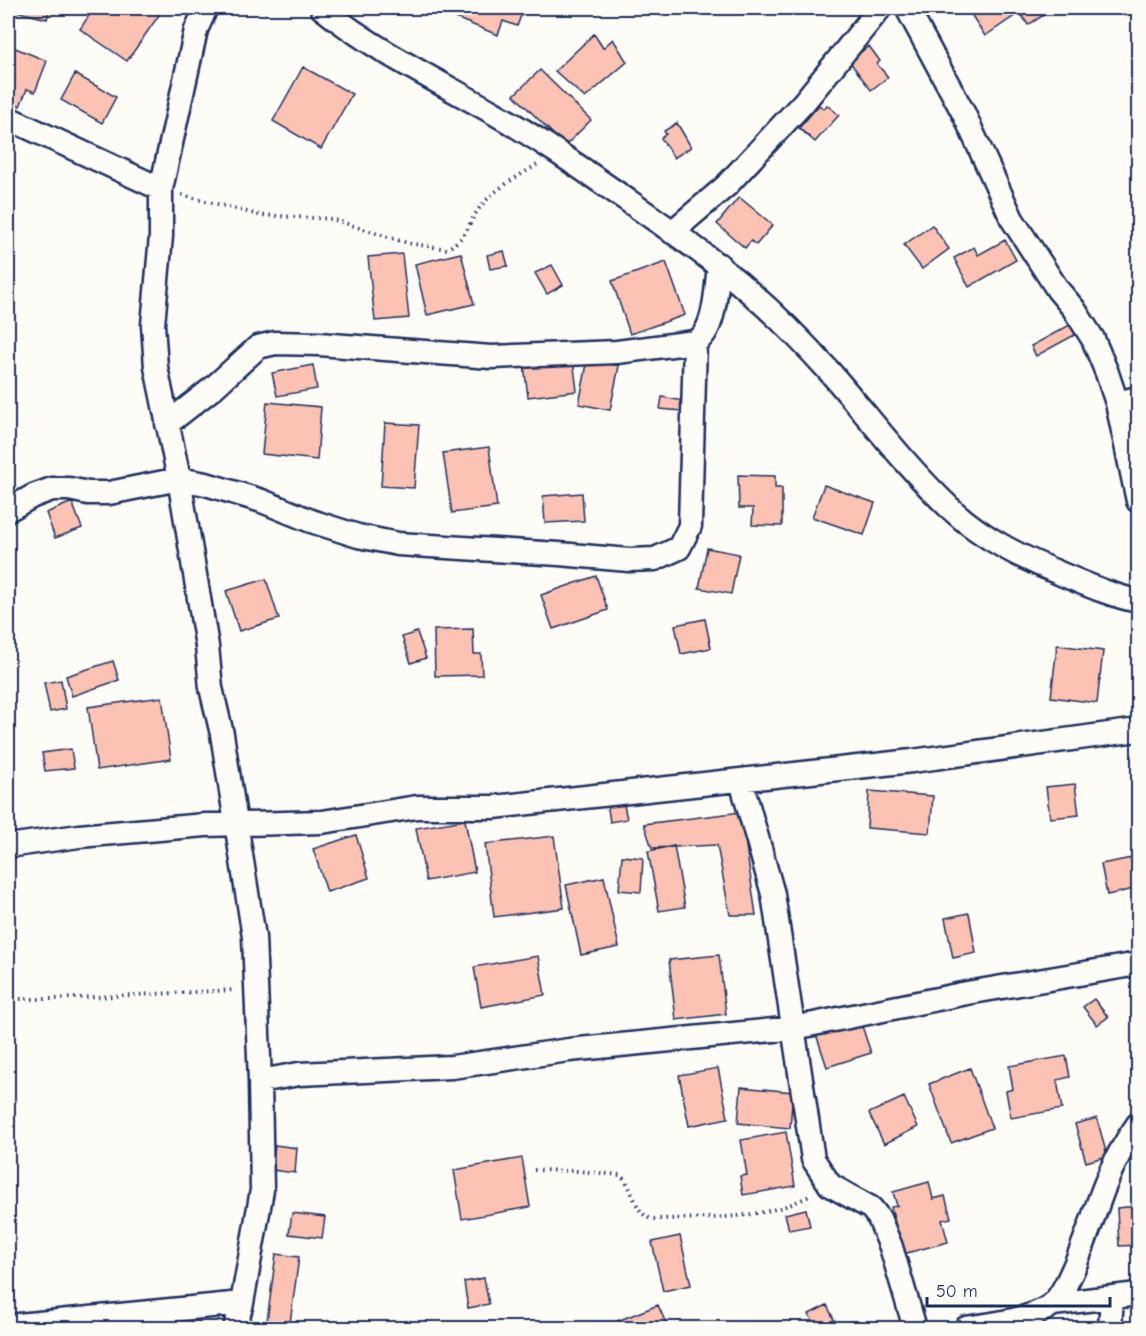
<svg xmlns="http://www.w3.org/2000/svg" width="1146" height="1336" font-family="'Comic Neue',sans-serif">
<style>
.building{fill:#fcc2b3;stroke:#1b2f5e;stroke-width:1.5}
.lines{fill:none;stroke-linecap:round;stroke-linejoin:round}
.street-casing{stroke:#1b2f5e;stroke-width:27}
.path{stroke:#1b2f5e;stroke-width:4;stroke-dasharray:1.5 4.5;stroke-linecap:butt}
.street{stroke:#fdfcf7;stroke-width:22}
</style>
<rect width="100%" height="100%" fill="#fdfcf7"/>
<filter id="ink" filterUnits="userSpaceOnUse"><feTurbulence type="fractalNoise" baseFrequency=".0167" numOctaves="2"/><feDisplacementMap in="SourceGraphic" scale="12" xChannelSelector="R" yChannelSelector="G"/><feConvolveMatrix kernelMatrix="1 2 1 2 8 2 1 2 1" color-interpolation-filters="sRGB"/></filter>
<g filter="url(#ink)">
<path class="building" d="M20 8H50L47 19 19 12Z
M94 8H164L127 61 80 29Z
M456 8H524L517 26 503 21 498 35 453 17Z
M967 8H1020L1022 11 985 36Z
M1022 8H1055L1028 25 1021 14 1024 11Z
M594 34 603 48 613 39 627 62 585 98 555 71Z
M8 45 47 61 35 92 27 89 20 106 8 101Z
M869 46 880 61 877 64 888 77 871 90 849 61Z
M303 67 352 94 321 149 273 121Z
M540 70 591 120 565 146 514 95Z
M75 74 116 97 102 123 61 100Z
M819 105 824 109 827 105 839 115 815 142 799 128Z
M677 123 691 147 674 158 661 138 666 134 664 131Z
M739 197 773 225 756 245 751 241 745 248 717 224Z
M932 225 949 249 922 269 904 245Z
M1005 240 1016 260 969 287 954 258 974 247 978 255Z
M504 251 508 266 490 269 487 255Z
M461 253 474 304 427 315 415 264Z
M402 254 409 318 375 321 368 257Z
M666 262 685 315 630 334 612 281Z
M552 265 563 285 547 294 535 273Z
M1077 321 1082 331 1036 356 1031 346Z
M573 359 577 391 528 397 524 365Z
M588 359 619 366 610 410 579 404Z
M313 365 317 389 277 396 272 373Z
M662 397 683 401 682 411 660 409Z
M267 402 321 407 317 460 262 454Z
M385 423 419 425 414 488 381 486Z
M489 447 497 507 452 513 443 453Z
M738 475 775 476V488H782V526L752 525 753 508H739Z
M824 485 875 503 864 535 812 517Z
M582 493 584 521 545 523 543 496Z
M72 502 82 528 55 538 46 513Z
M707 548 739 554 731 594 699 588Z
M596 576 608 610 553 629 541 595Z
M266 579 279 619 239 631 226 591Z
M705 619 711 648 681 654 675 625Z
M473 629 474 654H481L482 675 435 676 434 630Z
M417 632 426 658 411 663 402 637Z
M1057 645 1103 651 1097 703 1051 697Z
M113 661 119 680 72 696 66 676Z
M61 680 66 709 50 712 44 683Z
M162 697 171 759 97 770 88 707Z
M71 749 74 768 45 771 42 753Z
M1075 784 1079 815 1050 818 1046 787Z
M869 791 933 796 930 833 867 828Z
M623 800 627 819 610 822 607 802Z
M741 812 756 915H730L717 845 652 848 644 824Z
M465 820 475 872 426 881 416 828Z
M356 835 369 878 327 892 313 849Z
M554 836 564 908 494 917 485 844Z
M674 846 685 907 659 911 648 851Z
M622 856 643 858 641 892 619 890Z
M1137 857 1138 888 1107 895 1101 864Z
M604 877 619 947 581 955 566 885Z
M969 913 976 953 953 958 945 918Z
M719 955 726 1014 676 1020 669 960Z
M538 956 545 995 481 1007 474 967Z
M1094 999 1108 1017 1097 1025 1083 1007Z
M859 1017 871 1053 827 1067 815 1031Z
M1066 1056 1070 1077 1057 1080 1062 1109 1011 1118 1006 1091 1013 1089 1009 1066Z
M718 1068 728 1118 689 1126 679 1075Z
M970 1068 992 1128 951 1143 929 1084Z
M741 1087 793 1092 790 1128 738 1123Z
M904 1097 918 1127 884 1144 869 1113Z
M1097 1118 1107 1156 1086 1162 1075 1124Z
M786 1132 795 1186 743 1195 740 1176 747 1175 741 1140Z
M275 1145 297 1148 295 1173 272 1170Z
M522 1158 530 1207 462 1219 454 1170Z
M929 1182 933 1199 945 1196 951 1218 942 1220 948 1242 903 1254 891 1207 897 1206 893 1192Z
M1138 1206V1245L1119 1246 1117 1208Z
M806 1209 810 1226 789 1230 785 1214Z
M292 1213 325 1217 322 1238 289 1234Z
M680 1236 691 1285 663 1291 652 1242Z
M276 1254 299 1257 290 1323 267 1321Z
M484 1278 489 1304 468 1308 464 1282Z
M658 1305 668 1328H618L615 1322Z
M827 1305 836 1324 827 1328H816L809 1314Z"/>
<g class="lines">
<g class="street-casing">
<path id="street" d="M206 8 196 30 161 189V236L153 325 156 367 179 479 207 646 211 688 222 734 254 937 260 1081 262 1190 242 1303 235 1328
M322 8C374 50 434 79 492 112 540 139 585 171 630 202 659 223 689 242 717 265 757 296 795 333 829 371 869 417 906 467 951 509 984 540 1025 559 1066 576 1090 586 1113 596 1138 601
M907 8 964 114 1012 219 1058 290 1074 309 1093 339 1107 373 1117 403 1138 501
M8 118 161 189
M672 232 726 186 804 102 880 8
M1117 403 1138 398
M167 424 213 388 258 347 275 343 319 344 491 357 617 352 695 342C716 332 716 287 719 265
M8 510 33 496 52 489H69L88 493H109L179 479 206 484 262 501 311 521 358 536 398 544 559 554 629 560 655 559 679 548 690 526 695 342
M741 781 773 894 813 1159 830 1185 871 1208 879 1218 891 1247 915 1328
M8 846 79 836 205 825 322 822 417 807H494L912 761 1138 730
M260 1081 299 1074 452 1067 569 1050 794 1028 967 993 1138 964
M1053 1304 1138 1294
M8 1326 242 1303
M966 1328C990 1324 1030 1320 1050 1306 1071 1291 1094 1211 1105 1185 1113 1164 1125 1142 1138 1124
M1110 1328 1112 1297"/>
</g>
<path class="path" d="M182 195 259 215 332 219 407 243 447 249C472 233 465 226 481 206 495 189 518 176 537 165
M8 999H54L235 990
M534 1170 578 1171 620 1175C634 1186 633 1212 651 1219 703 1218 764 1221 811 1195"/>
<use href="#street" class="street"/>
</g>
</g>
<rect width="1146" height="1336" fill="none" stroke="#fdfcf7" stroke-width="30"/>
<rect x="15" y="15" width="1116" height="1306" fill="none" stroke="#1b2f5e" stroke-width="2" filter="url(#ink)"/>
<path d="M927 1297v9h183v-9" fill="none" stroke="#1b2f5e" stroke-width="3"/>
<text x="936" y="1297" font-size="18" fill="#1b2f5e" stroke="#fdfcf7" stroke-width="4.5" paint-order="stroke">50 m</text>
</svg>
